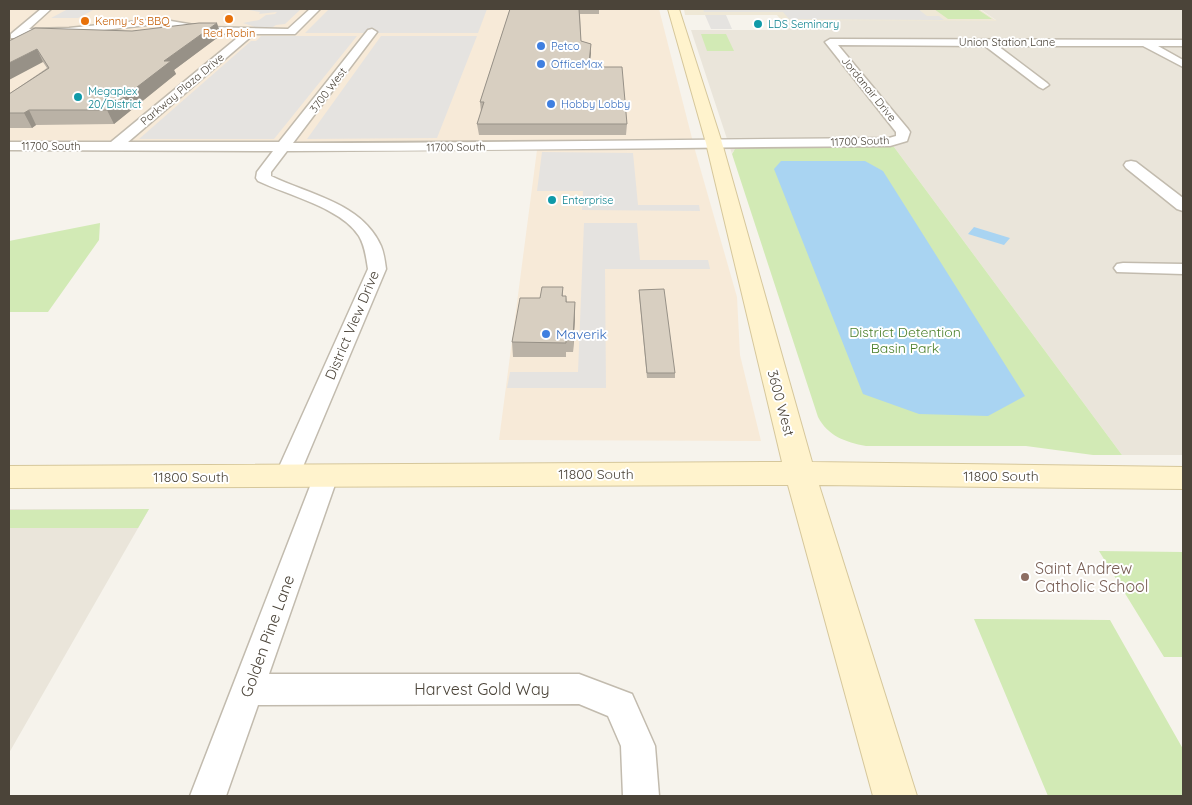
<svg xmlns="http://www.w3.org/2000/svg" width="1192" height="805" font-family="Quicksand,sans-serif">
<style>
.residential{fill:#eae5da}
.commercial{fill:#f7ead8}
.education{fill:#efe8d6}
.green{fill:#d2eab5}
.parking{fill:#e5e3e0}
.water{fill:#a9d4f2}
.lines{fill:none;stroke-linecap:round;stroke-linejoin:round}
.street-casing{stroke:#c2bbae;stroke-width:3}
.secondary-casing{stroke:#d6c79b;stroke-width:2}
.street{fill:#fff;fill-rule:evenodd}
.secondary{fill:#fff3cd;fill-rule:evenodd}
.wall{fill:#bab2a6}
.shaded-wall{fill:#979187}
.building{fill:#d8cfc1;stroke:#979187}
.food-dot{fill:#e8710a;stroke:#fff;stroke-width:2}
.culture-dot{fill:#0f9aa8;stroke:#fff;stroke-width:2}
.shop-dot{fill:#3f7fe0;stroke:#fff;stroke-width:2}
.education-dot{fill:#8d6e63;stroke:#fff;stroke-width:2}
.labels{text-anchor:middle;stroke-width:4;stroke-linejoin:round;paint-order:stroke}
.far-food-label{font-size:11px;fill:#c56008;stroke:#fff;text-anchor:start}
.far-culture-label{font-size:11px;fill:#0d838f;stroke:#fff;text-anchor:start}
.far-street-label{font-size:11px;fill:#4b4439;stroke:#fff}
.far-shop-label{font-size:11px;fill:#366cbe;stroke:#fff;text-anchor:start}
.street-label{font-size:14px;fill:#4b4439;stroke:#fff}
.park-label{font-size:14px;fill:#4a7f2a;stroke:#fff}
.shop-label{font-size:14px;fill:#366cbe;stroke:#fff;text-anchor:start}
.near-education-label{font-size:16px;fill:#785e54;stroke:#fff;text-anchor:start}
.near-street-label{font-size:16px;fill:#4b4439;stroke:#fff}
</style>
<rect width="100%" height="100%" fill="#f6f3ec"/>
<path class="residential" d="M980 9H1183V455H1122L894 147H746L733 151 732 154 691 30H787L781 20H996Z
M9 509H149L9 753Z"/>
<path class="commercial" d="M9 9H659L695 150 737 297 740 355 761 441 499 440 537 150 9 146Z"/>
<path class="education" d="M684 9H979L997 21 781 20 777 15H685Z"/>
<path class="green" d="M934 9H977L992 19H948Z
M701 34H726L734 51H707Z
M746 147H894L1122 455H1093L1026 446H866C845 442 828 436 818 417L732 154 735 149Z
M100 223 99 240 48 312H9V241Z
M149 509 138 528H9V510Z
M1099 551 1183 552V657H1164Z
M974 619 1110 620 1183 749V796H1048Z"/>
<path class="parking" d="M68 9H95L78 18H51Z
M301 9 285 24 276 25 273 27H255L243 23 259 20 266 15 275 14 277 12 259 14 260 12 243 9Z
M329 9H487L478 33H305Z
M703 9H918L927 16H939L944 20 789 19 783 12H704Z
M705 15H726L732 29H711Z
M261 36H357L274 139H139L251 41H256Z
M381 36H477L437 138 307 139Z
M542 152 633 153 638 205H699L700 211 582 210 583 191H537Z
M584 223H637L640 260H708L710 269H605L606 388H507L510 372H578Z"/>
<path class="water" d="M781 161H865L883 171 1025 396 988 416 919 414 863 394 774 169Z
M974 227 1010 238 1004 245 968 234Z"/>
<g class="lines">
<g class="street-casing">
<path id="street" d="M41 9H51L29 29 69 28 159 19 206 27 288 29 310 9H320L295 34H254L128 142H279L368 30 372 29 377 32 293 143C492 143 690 139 889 138L896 136V132L825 42 830 39 1183 40V46H1158L1183 60V67L1143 46H998L1047 83 1049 85 1043 89 1039 87 985 46 838 45 908 129 910 132 907 141 890 146C689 147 488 151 287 151L271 172V176C310 195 362 203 381 246 384 253 385 262 386 269L299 476 296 483 287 485 278 483 275 476 368 269C366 257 365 246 359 236 342 208 287 195 258 181L256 178 257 172 273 151 9 150V142H111L242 34 206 33 156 24 69 34 22 35 19 38H11V34Z
M1131 161 1136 162 1183 198V211L1177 209 1126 168 1124 165 1126 162Z
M1123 263 1183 264V274L1117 272 1114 268 1117 264Z
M326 467 335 469 338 476 269 674H579L632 694 655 746 659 796H623L621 746 608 716 579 704 258 705 226 796H190L314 476 317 469Z"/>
</g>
<g class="secondary-casing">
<path id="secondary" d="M668 9H679L722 143 812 462 1183 467V489L819 485 917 796H873L788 485 9 488V466L782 462 706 143Z"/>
</g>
<use href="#street" class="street"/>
<use href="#secondary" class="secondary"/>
</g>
<path class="wall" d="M508 9H599V14H580L581 41 591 44 590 62 596 67 627 124 626 135H479L477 124 481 112 480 102 510 9Z
M132 31 221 35 174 70 176 74 114 124 36 125 32 128H9V94L47 68 43 62 9 41Z
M563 287V296H566L567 302H575V316L573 352H566V357H513L512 342 540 298Z
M639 290 675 373V378H647L639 294Z"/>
<path class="shaded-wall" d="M217 23 221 35 174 70 176 74 114 124 107 110 164 61Z
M591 44V53L589 72V62Z
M37 49 43 62 9 80V63Z
M29 110 36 125 32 128 24 113Z
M575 302V316L573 352V338Z"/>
<path class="building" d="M510 9H579L581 41 591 44 589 62 596 63V67H622L627 124H477L484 102H480Z
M199 23H217L164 61H171L107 110H29L24 113H9V94L49 68 37 49 9 63V41L35 28 132 31Z
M542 287H563L562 296H566V302H575L573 338H566V343L512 342 520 298H540Z
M664 289 675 373H647L639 290Z"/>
<g class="food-dot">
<circle cx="229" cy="19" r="5"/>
<circle cx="85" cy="21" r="5"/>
</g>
<g class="culture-dot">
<circle cx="758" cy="24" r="5"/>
<circle cx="78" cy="97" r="5"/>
<circle cx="552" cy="200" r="5"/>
</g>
<g class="shop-dot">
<circle cx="541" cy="46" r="5"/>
<circle cx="541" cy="64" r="5"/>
<circle cx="551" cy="104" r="5"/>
<circle cx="546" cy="334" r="5"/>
</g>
<circle class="education-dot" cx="1025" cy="577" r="5"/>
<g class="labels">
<g class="far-food-label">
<text x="95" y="25">Kenny J's BBQ</text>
<text x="229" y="37" text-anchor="middle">Red Robin</text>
</g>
<g class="far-culture-label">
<text x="768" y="28">LDS Seminary</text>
<text x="88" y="95">Megaplex<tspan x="88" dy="13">20/District</tspan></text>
<text x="562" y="204">Enterprise</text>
</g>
<g class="far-street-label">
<text x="1007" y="46">Union Station Lane</text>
<text transform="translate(182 89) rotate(-40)" y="4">Parkway Plaza Drive</text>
<text transform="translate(869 89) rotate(51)" y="4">Jordanair Drive</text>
<text transform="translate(328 90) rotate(-53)" y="4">3700 West</text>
<text transform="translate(860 141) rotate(-2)" y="4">11700 South</text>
<text x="51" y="150">11700 South</text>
<text transform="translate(456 147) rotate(-1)" y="4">11700 South</text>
</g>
<g class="far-shop-label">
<text x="551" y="50">Petco</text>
<text x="551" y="68">OfficeMax</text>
<text x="561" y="108">Hobby Lobby</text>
</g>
<g class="street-label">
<text transform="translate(352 325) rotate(-67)" y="5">District View Drive</text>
<text transform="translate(781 403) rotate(75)" y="5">3600 West</text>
<text x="596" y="479">11800 South</text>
<text x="1001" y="481">11800 South</text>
<text x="191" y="482">11800 South</text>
</g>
<g class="park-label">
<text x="905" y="337">District Detention<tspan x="905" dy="16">Basin Park</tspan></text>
</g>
<g class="shop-label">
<text x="556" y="339">Maverik</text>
</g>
<g class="near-education-label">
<text x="1035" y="574">Saint Andrew<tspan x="1035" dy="18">Catholic School</tspan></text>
</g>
<g class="near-street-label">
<text transform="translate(267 636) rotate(-70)" y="6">Golden Pine Lane</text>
<text x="482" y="695">Harvest Gold Way</text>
</g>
</g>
<rect width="1192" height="805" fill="none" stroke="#4b4439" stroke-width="20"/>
</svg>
